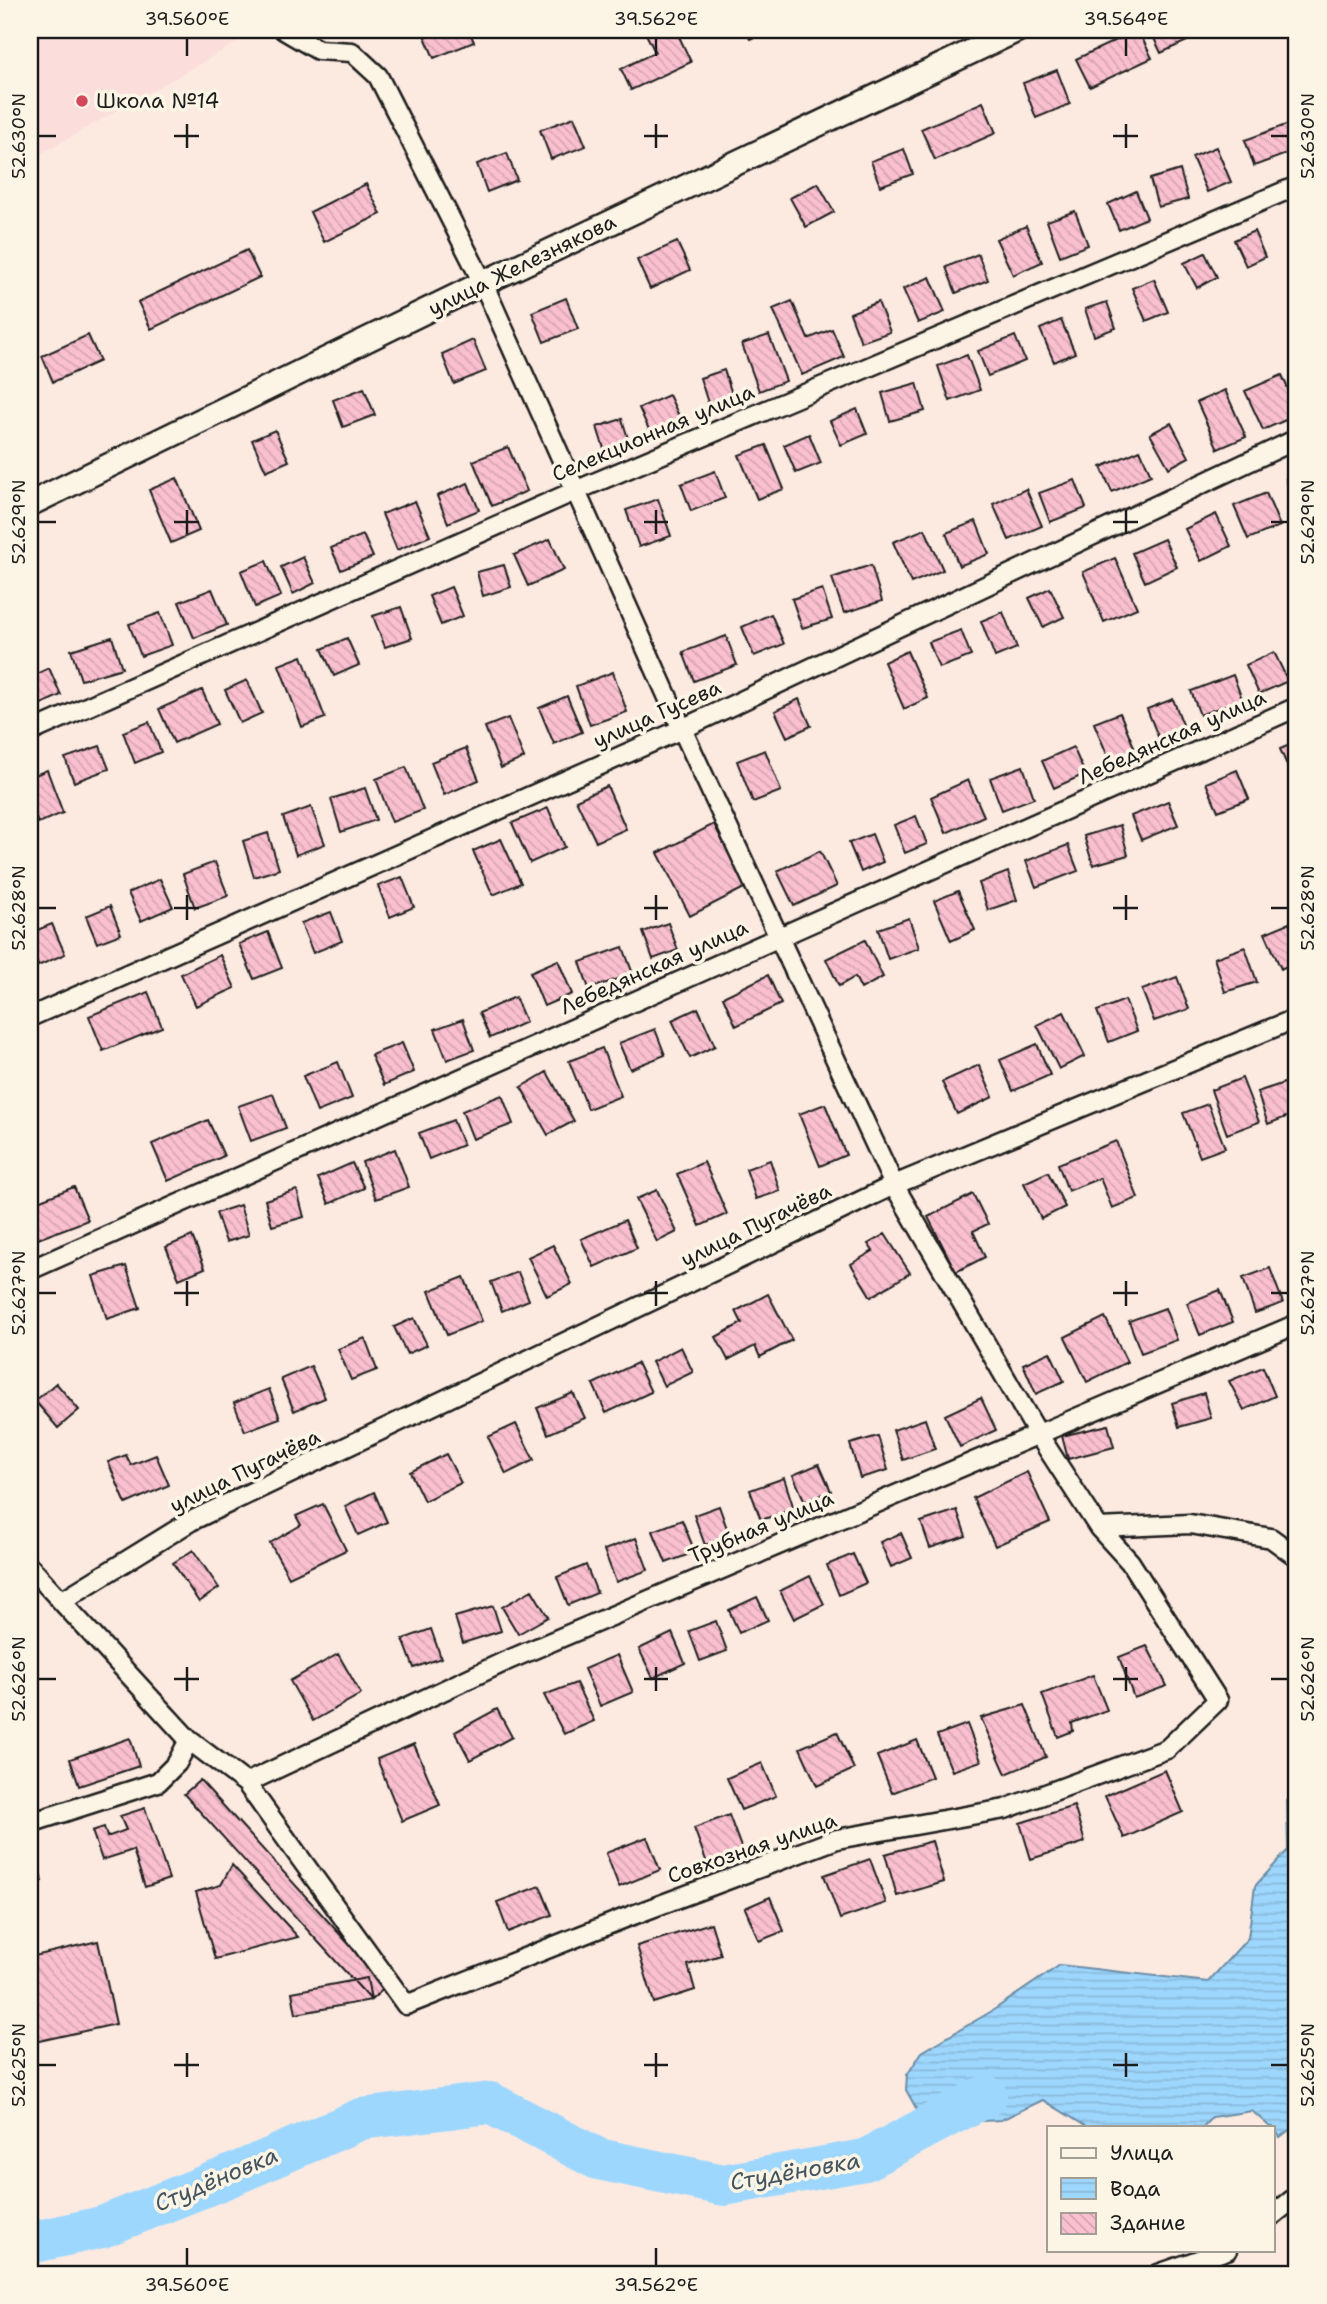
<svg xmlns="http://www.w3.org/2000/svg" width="1327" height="2304" font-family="'Shantell Sans',sans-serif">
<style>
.built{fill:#fbdddc}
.water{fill:url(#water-rules);stroke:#6a8ca4;stroke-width:2}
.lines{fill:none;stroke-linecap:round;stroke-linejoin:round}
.river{stroke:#9ed7fe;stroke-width:42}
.building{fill:url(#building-back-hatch);stroke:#1c1c1c;stroke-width:2}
.minor-casing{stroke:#1c1c1c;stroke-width:23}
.tertiary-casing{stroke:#1c1c1c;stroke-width:28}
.minor{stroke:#fcf5e5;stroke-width:18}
.tertiary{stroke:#fcf5e5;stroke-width:23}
.ticks{fill:none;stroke:#1c1c1c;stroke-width:2.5}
.poi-dot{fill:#d1495b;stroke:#fcf5e5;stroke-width:2.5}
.labels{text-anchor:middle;stroke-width:7;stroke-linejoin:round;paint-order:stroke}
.poi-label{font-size:21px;fill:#1c1c1c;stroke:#fcf5e5;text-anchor:start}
.street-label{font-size:21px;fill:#1c1c1c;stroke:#fcf5e5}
.water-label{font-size:23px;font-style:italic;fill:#435460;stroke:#fcf5e5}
.neatline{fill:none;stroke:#1c1c1c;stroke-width:2.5}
.ticks-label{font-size:18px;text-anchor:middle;fill:#1c1c1c}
</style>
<defs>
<pattern id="water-rules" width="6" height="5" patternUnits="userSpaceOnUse" patternTransform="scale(1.75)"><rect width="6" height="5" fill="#9ed7fe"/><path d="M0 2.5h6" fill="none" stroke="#88b8d9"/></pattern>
<pattern id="building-back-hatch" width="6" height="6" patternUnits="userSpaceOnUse" patternTransform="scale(1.75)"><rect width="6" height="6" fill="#fac0d0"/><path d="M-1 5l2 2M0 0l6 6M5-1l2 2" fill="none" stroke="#d6a4b2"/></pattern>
</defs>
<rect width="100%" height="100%" fill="#fceae1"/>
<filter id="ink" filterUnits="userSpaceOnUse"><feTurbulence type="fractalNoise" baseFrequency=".0143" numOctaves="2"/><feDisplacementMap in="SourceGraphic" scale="14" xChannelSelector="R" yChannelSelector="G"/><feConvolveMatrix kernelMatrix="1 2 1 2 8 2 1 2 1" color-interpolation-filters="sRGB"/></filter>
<g filter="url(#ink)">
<path class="built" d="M30 30H236L238 42 30 160Z"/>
<path class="water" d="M1297 1791V2124L1280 2137 1273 2127H1270L1252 2111 1212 2117 1203 2127H1087L1043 2100 1001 2120 925 2124 906 2090 907 2075 922 2052 992 2011 1060 1965 1208 1982 1248 1938 1255 1886 1288 1850 1287 1800Z"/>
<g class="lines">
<path class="river" d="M30 2243 102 2227 230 2176 361 2119 490 2103 598 2159 724 2185 865 2160 986 2096"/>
</g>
<path class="building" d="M422 30H469L474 42 434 58Z
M655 30H676L691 62 631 90 621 69 655 52 646 34Z
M745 30H771L750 39Z
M1138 30 1152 58 1090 87 1076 59Z
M1150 30H1211L1161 53Z
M1057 70 1070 104 1036 118 1023 83Z
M983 102 996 133 935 160 921 129Z
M574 117 586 146 551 159 540 130Z
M1291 123 1297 140V150L1254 166 1245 140Z
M1216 147 1231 182 1207 192 1192 157Z
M904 149 913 174 880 186 871 161Z
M507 153 517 180 487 192 477 164Z
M1180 170 1188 199 1158 207 1150 179Z
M818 183 834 212 806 227 790 198Z
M366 184 381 214 324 242 310 212Z
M1136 191 1147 218 1119 230 1108 204Z
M1075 211 1088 245 1060 256 1047 221Z
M1026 226 1042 262 1013 275 996 239Z
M1254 231 1265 257 1246 266 1234 240Z
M677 242 690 270 650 289 637 260Z
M247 250 260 277 151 329 138 302Z
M1205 253 1217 277 1197 288 1184 263Z
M978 254 988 280 956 293 946 267Z
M930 277 945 312 918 323 903 289Z
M1154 279 1168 312 1146 321 1132 288Z
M566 298 578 329 544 342 532 312Z
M792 301 808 339 832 329 844 357 802 375 773 309Z
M878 302 890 332 861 342 850 313Z
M1107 302 1116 328 1094 336 1085 309Z
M1061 320 1075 353 1054 362 1040 329Z
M88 335 100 361 53 382 42 356Z
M769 335 786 381 759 391 742 344Z
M1015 336 1025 361 988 376 978 351Z
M473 340 486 371 454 384 442 354Z
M967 355 980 390 950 401 938 366Z
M724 370 733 397 709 406 700 378Z
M1282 375 1297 409V415L1263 430 1245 391Z
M917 383 925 411 890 421 882 393Z
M364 388 375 415 343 427 333 400Z
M1225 390 1246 437 1218 449 1197 402Z
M669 395 681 420 651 434 639 408Z
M857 409 867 434 841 445 830 421Z
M622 419 630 445 605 452 597 427Z
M1171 423 1189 457 1169 468 1150 434Z
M275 430 289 461 266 471 252 440Z
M809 434 821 463 796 473 784 445Z
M766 445 784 489 757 499 739 455Z
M508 447 527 491 492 506 473 461Z
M1140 450 1151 475 1112 492 1101 467Z
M715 471 725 498 691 511 681 484Z
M1297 476V505L1294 506 1286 479Z
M177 478 199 531 171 543 149 490Z
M1075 480 1086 508 1050 522 1039 493Z
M468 483 479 510 448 523 437 496Z
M1026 489 1042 526 1009 540 993 504Z
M1266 493 1280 526 1248 539 1234 506Z
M658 499 671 536 639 547 626 510Z
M415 501 430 536 397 550 382 514Z
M1216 514 1231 546 1201 561 1185 529Z
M976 521 989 554 959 566 946 533Z
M925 529 943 570 911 583 893 542Z
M363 535 373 557 341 570 331 548Z
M550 539 564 570 528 586 514 555Z
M1164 539 1177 567 1145 582 1132 553Z
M303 557 315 583 293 594 281 567Z
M1115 558 1137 608 1104 622 1083 572Z
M266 561 281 596 255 607 241 571Z
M504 565 511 587 483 596 477 572Z
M871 565 882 601 844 613 832 578Z
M451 587 463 616 441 625 429 596Z
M1050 588 1064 617 1043 627 1029 598Z
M212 589 227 625 194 638 179 602Z
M822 589 832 619 802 628 792 599Z
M401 607 412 638 385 647 373 616Z
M1003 612 1017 648 995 657 981 621Z
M160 613 172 645 141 656 129 624Z
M771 614 784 644 754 656 742 627Z
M961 630 971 656 939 668 929 642Z
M726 636 737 665 694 681 683 652Z
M112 637 122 668 81 680 71 650Z
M347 638 359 665 334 676 322 649Z
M907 651 928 698 904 709 884 662Z
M1274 652 1288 681 1259 694 1246 665Z
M302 656 325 718 302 727 279 665Z
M49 668 61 695 35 707 30 696V677Z
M613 672 627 712 590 725 576 686Z
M1233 675 1242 699 1200 715 1191 691Z
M247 680 262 713 240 723 225 690Z
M202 690 217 724 174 743 159 709Z
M567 696 582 732 554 744 539 708Z
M799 699 811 726 787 737 775 711Z
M1173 699 1185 730 1159 739 1147 709Z
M1120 713 1137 754 1111 764 1094 723Z
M508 718 524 758 501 768 485 727Z
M149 722 161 752 135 763 123 732Z
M1297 742V777L1293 779 1280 749Z
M100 746 109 769 74 782 65 758Z
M1073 747 1085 774 1054 788 1042 761Z
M466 748 479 780 444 795 431 762Z
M765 750 781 791 753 802 737 761Z
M1023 766 1034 798 1002 810 990 778Z
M406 767 423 810 392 822 376 779Z
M47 770 63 813 38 823 30 803V777Z
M1237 770 1249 799 1218 811 1206 783Z
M968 780 984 816 946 833 931 797Z
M607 786 626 829 596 842 576 800Z
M365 788 376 820 341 832 331 799Z
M1168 801 1178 825 1141 840 1131 816Z
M311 807 325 844 296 855 283 817Z
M548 808 565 847 530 863 512 823Z
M916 816 927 844 905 853 894 825Z
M714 824 746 887 690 916 658 853Z
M1120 825 1128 855 1093 865 1084 836Z
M268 833 279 869 254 877 243 841Z
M872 834 883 862 861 872 849 843Z
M501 839 521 883 493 895 473 851Z
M1068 845 1078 871 1036 887 1026 861Z
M820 851 837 886 794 906 777 871Z
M215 862 228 896 195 908 183 874Z
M1008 872 1017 900 988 910 979 883Z
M402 877 414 907 390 917 378 886Z
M160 879 173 907 141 921 128 893Z
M958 891 975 930 951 941 934 901Z
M110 906 121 934 97 943 86 916Z
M331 912 342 941 313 953 301 923Z
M909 918 919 948 888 959 878 929Z
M668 923 678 950 653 959 643 932Z
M1289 923 1297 941V961L1281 969 1265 933Z
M52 924 65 954 38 966 30 947V933Z
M268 932 282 968 254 979 239 944Z
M865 940 883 977 861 989 855 977 839 986 826 959Z
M623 947 633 974 589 989 580 962Z
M1245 947 1257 982 1225 992 1214 958Z
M220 955 235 988 196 1006 181 974Z
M558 960 572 994 544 1006 530 972Z
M768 975 781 1004 736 1026 723 997Z
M1177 977 1189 1009 1154 1021 1142 990Z
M148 992 162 1027 103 1051 89 1016Z
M515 997 526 1022 490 1038 479 1013Z
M1125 1000 1137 1031 1109 1042 1097 1011Z
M698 1008 715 1046 690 1058 672 1020Z
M1064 1012 1085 1056 1059 1069 1037 1025Z
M463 1019 474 1050 447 1060 435 1029Z
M655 1029 665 1055 630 1069 619 1043Z
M402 1043 414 1072 384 1085 371 1055Z
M1037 1044 1050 1075 1013 1091 1000 1060Z
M602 1048 621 1096 588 1109 569 1061Z
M338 1062 352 1098 317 1112 303 1076Z
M979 1065 993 1097 957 1114 942 1082Z
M547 1072 574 1121 548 1135 521 1087Z
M1242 1078 1259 1122 1227 1134 1211 1090Z
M1287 1082 1297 1113 1268 1124 1257 1092Z
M273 1094 286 1128 251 1141 238 1106Z
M502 1095 513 1124 473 1139 462 1111Z
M825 1104 846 1155 820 1166 799 1114Z
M1208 1104 1225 1148 1200 1157 1183 1113Z
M208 1120 224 1156 168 1181 152 1144Z
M453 1120 463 1145 429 1159 419 1133Z
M1116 1141 1138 1198 1112 1208 1100 1178 1068 1191 1058 1164Z
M395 1149 409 1187 376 1199 362 1162Z
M770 1160 780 1191 756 1199 746 1169Z
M704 1162 727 1214 700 1226 677 1174Z
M352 1163 364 1188 329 1204 318 1178Z
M1048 1172 1065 1207 1041 1219 1024 1183Z
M74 1187 88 1220 30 1242V1204Z
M297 1190 304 1217 272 1226 265 1200Z
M657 1190 677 1232 657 1242 636 1199Z
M973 1194 988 1224 973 1231 985 1257 956 1272 928 1217Z
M240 1205 249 1235 226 1242 216 1213Z
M625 1220 637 1248 594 1267 581 1239Z
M885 1234 910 1273 871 1297 851 1264 873 1251 868 1244Z
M192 1236 205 1268 179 1279 166 1247Z
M1297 1242V1264L1290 1244Z
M553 1245 572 1284 547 1296 528 1257Z
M126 1266 140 1308 107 1319 93 1276Z
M1270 1268 1283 1303 1255 1313 1243 1278Z
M518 1272 529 1300 502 1311 491 1282Z
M464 1277 482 1321 447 1335 429 1291Z
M1220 1290 1233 1322 1200 1335 1187 1303Z
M768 1294 792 1340 760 1357 755 1346 728 1360 716 1337 742 1323 736 1311Z
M1165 1308 1177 1340 1141 1353 1129 1321Z
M1105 1317 1127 1362 1087 1382 1065 1337Z
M414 1318 427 1345 407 1354 394 1327Z
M365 1338 377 1370 351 1380 338 1349Z
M681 1347 693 1372 664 1386 652 1362Z
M1050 1352 1064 1381 1036 1394 1023 1364Z
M637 1363 651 1392 606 1413 593 1384Z
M311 1366 325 1398 294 1411 281 1379Z
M1263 1367 1275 1396 1244 1410 1229 1381Z
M56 1383 79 1410 58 1428 35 1401Z
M269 1389 280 1418 245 1431 234 1403Z
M573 1393 585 1418 548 1434 537 1408Z
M1204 1393 1211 1418 1179 1427 1172 1403Z
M981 1398 996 1430 960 1447 945 1415Z
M925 1419 935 1449 903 1460 893 1430Z
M516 1424 534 1460 506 1474 488 1437Z
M1108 1425 1114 1447 1068 1459 1062 1436Z
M878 1436 888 1470 860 1478 850 1444Z
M446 1454 461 1483 424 1501 410 1472Z
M126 1455 131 1465 156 1455 169 1485 126 1504 108 1462Z
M819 1464 831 1491 805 1502 793 1475Z
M1027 1472 1050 1522 995 1546 973 1498Z
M784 1478 794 1509 761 1520 750 1490Z
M374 1492 387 1522 358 1535 345 1506Z
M323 1504 346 1550 289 1577 270 1543 301 1525 296 1516Z
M719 1506 730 1537 705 1545 694 1515Z
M957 1510 966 1536 930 1548 921 1522Z
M682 1520 695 1552 666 1563 653 1531Z
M901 1533 912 1558 891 1567 880 1542Z
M636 1538 648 1570 616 1582 604 1550Z
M193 1550 219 1588 199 1602 173 1563Z
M853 1554 866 1583 839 1595 827 1565Z
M586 1565 597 1593 568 1605 557 1577Z
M810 1576 824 1604 794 1619 780 1591Z
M532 1590 548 1617 518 1634 502 1607Z
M757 1597 768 1620 739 1633 729 1610Z
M493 1606 501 1631 463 1643 455 1617Z
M716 1621 727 1651 700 1661 689 1631Z
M431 1629 441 1658 414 1668 403 1639Z
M672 1633 685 1663 653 1678 639 1649Z
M1147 1646 1167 1686 1134 1698 1119 1657Z
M338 1654 361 1694 313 1721 290 1681Z
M617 1655 633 1692 600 1706 584 1669Z
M1093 1675 1107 1710 1072 1723 1073 1731 1058 1737 1042 1694Z
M576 1683 594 1721 564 1734 544 1695Z
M1025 1705 1046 1757 1006 1774 981 1718Z
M497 1709 512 1737 470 1760 455 1732Z
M967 1724 981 1761 952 1771 937 1735Z
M837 1732 854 1769 817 1786 800 1748Z
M130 1738 139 1766 79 1786 70 1759Z
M917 1740 932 1777 892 1793 877 1756Z
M414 1744 440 1805 402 1821 377 1759Z
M762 1763 776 1796 741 1810 727 1778Z
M1165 1770 1183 1812 1124 1838 1105 1796Z
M200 1780 387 1986 371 2000 184 1794Z
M1074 1806 1085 1842 1031 1859 1020 1823Z
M145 1808 169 1879 145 1887 133 1850 102 1860 92 1831 104 1827 107 1837 126 1830 120 1816Z
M729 1815 742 1850 707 1863 694 1828Z
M647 1837 660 1870 619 1887 606 1853Z
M932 1841 944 1882 897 1896 885 1854Z
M35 1850 42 1881 30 1884V1851Z
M870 1859 886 1903 840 1919 824 1875Z
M232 1865 298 1937 215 1959 196 1892 221 1885Z
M540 1886 552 1915 508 1932 497 1902Z
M770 1897 784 1931 759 1941 745 1908Z
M711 1923 721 1955 688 1965 695 1990 654 2003 637 1946Z
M98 1941 116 2024 30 2043V1957Z
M367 1978 371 2000 296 2014 292 1992Z"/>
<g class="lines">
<g class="minor-casing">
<path id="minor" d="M30 732 575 491 1297 186
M30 1017 682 729 1297 439
M30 1270 1297 707
M1099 1528 1190 1524 1271 1538 1297 1557
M30 1567 189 1740 246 1783 406 2005 625 1918 837 1839 1005 1809 1167 1749 1218 1700 1130 1562 1099 1528 1038 1434 894 1185 682 729 483 283 378 76 352 52 318 50 284 30
M63 1600 191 1521 894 1185 1297 1018
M246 1783 506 1661 1297 1324
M30 1823 158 1782 177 1763 189 1740
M1273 2215 1297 2196
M1158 2274 1227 2250"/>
</g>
<g class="tertiary-casing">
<path id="tertiary" d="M30 504 483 283 1017 30"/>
</g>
<use href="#minor" class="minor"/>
<use href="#tertiary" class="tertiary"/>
</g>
</g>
<path class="ticks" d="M187 38V56M656 38V56M1126 38V56M187 124V148M656 124V148M1126 124V148M38 136H56M174 136H199M644 136H668M1113 136H1138M1271 136H1288M187 510V534M656 510V534M1126 510V534M38 522H56M174 522H199M644 522H668M1113 522H1138M1271 522H1288M187 895V920M656 895V920M1126 895V920M38 908H56M174 908H199M644 908H668M1113 908H1138M1271 908H1288M187 1281V1306M656 1281V1306M1126 1281V1306M38 1293H56M174 1293H199M644 1293H668M1113 1293H1138M1271 1293H1288M187 1667V1691M656 1667V1691M1126 1667V1691M38 1679H56M174 1679H199M644 1679H668M1113 1679H1138M1271 1679H1288M187 2053V2077M656 2053V2077M1126 2053V2077M38 2065H56M174 2065H199M644 2065H668M1113 2065H1138M1271 2065H1288M187 2248V2266M656 2248V2266"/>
<circle class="poi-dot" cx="82" cy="101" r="7"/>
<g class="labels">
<g class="poi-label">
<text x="96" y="108">Школа №14</text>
</g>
<g class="street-label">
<text transform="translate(522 265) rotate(-26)" y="7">улица Железнякова</text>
<text transform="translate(653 433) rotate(-23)" y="7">Селекционная улица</text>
<text transform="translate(657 714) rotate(-24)" y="7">улица Гусева</text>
<text transform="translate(1172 737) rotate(-24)" y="7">Лебедянская улица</text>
<text transform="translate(654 967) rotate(-24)" y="7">Лебедянская улица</text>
<text transform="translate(756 1225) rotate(-26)" y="7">улица Пугачёва</text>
<text transform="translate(245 1471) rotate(-26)" y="7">улица Пугачёва</text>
<text transform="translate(761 1527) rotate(-23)" y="7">Трубная улица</text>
<text transform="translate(752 1848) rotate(-19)" y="7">Совхозная улица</text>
</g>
<g class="water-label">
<text transform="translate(795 2171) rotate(-10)" y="8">Студёновка</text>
<text transform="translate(216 2179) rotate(-23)" y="8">Студёновка</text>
</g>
</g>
<rect width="1327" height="2304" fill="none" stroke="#fcf5e5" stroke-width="77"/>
<rect x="1047" y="2126" width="228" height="126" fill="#fcf5e5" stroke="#a29e95" stroke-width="2"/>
<rect x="1061" y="2148" width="35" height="10" fill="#fcf5e5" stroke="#a29e95" stroke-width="2"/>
<text x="1110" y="2160" font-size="21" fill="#1c1c1c">Улица</text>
<rect x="1061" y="2178" width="35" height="21" fill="url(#water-rules)" stroke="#a29e95" stroke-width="2"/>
<text x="1110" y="2196" font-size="21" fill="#1c1c1c">Вода</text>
<rect x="1061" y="2213" width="35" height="21" fill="url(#building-back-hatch)" stroke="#a29e95" stroke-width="2"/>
<text x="1110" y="2230" font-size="21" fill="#1c1c1c">Здание</text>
<rect x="38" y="38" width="1250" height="2228" class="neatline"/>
<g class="ticks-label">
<text x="187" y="25">39.560°E</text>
<text x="656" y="25">39.562°E</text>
<text x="1126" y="25">39.564°E</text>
<text transform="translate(19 136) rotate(-90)" y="6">52.630°N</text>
<text transform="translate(1308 136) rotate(-90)" y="6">52.630°N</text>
<text transform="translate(19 522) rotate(-90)" y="6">52.629°N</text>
<text transform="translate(1308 522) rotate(-90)" y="6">52.629°N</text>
<text transform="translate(19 908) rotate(-90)" y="6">52.628°N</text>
<text transform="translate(1308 908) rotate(-90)" y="6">52.628°N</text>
<text transform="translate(19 1293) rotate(-90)" y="6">52.627°N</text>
<text transform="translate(1308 1293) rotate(-90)" y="6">52.627°N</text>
<text transform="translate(19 1679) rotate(-90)" y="6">52.626°N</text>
<text transform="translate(1308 1679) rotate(-90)" y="6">52.626°N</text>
<text transform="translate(19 2065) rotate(-90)" y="6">52.625°N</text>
<text transform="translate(1308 2065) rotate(-90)" y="6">52.625°N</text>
<text x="187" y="2291">39.560°E</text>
<text x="656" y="2291">39.562°E</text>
</g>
</svg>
